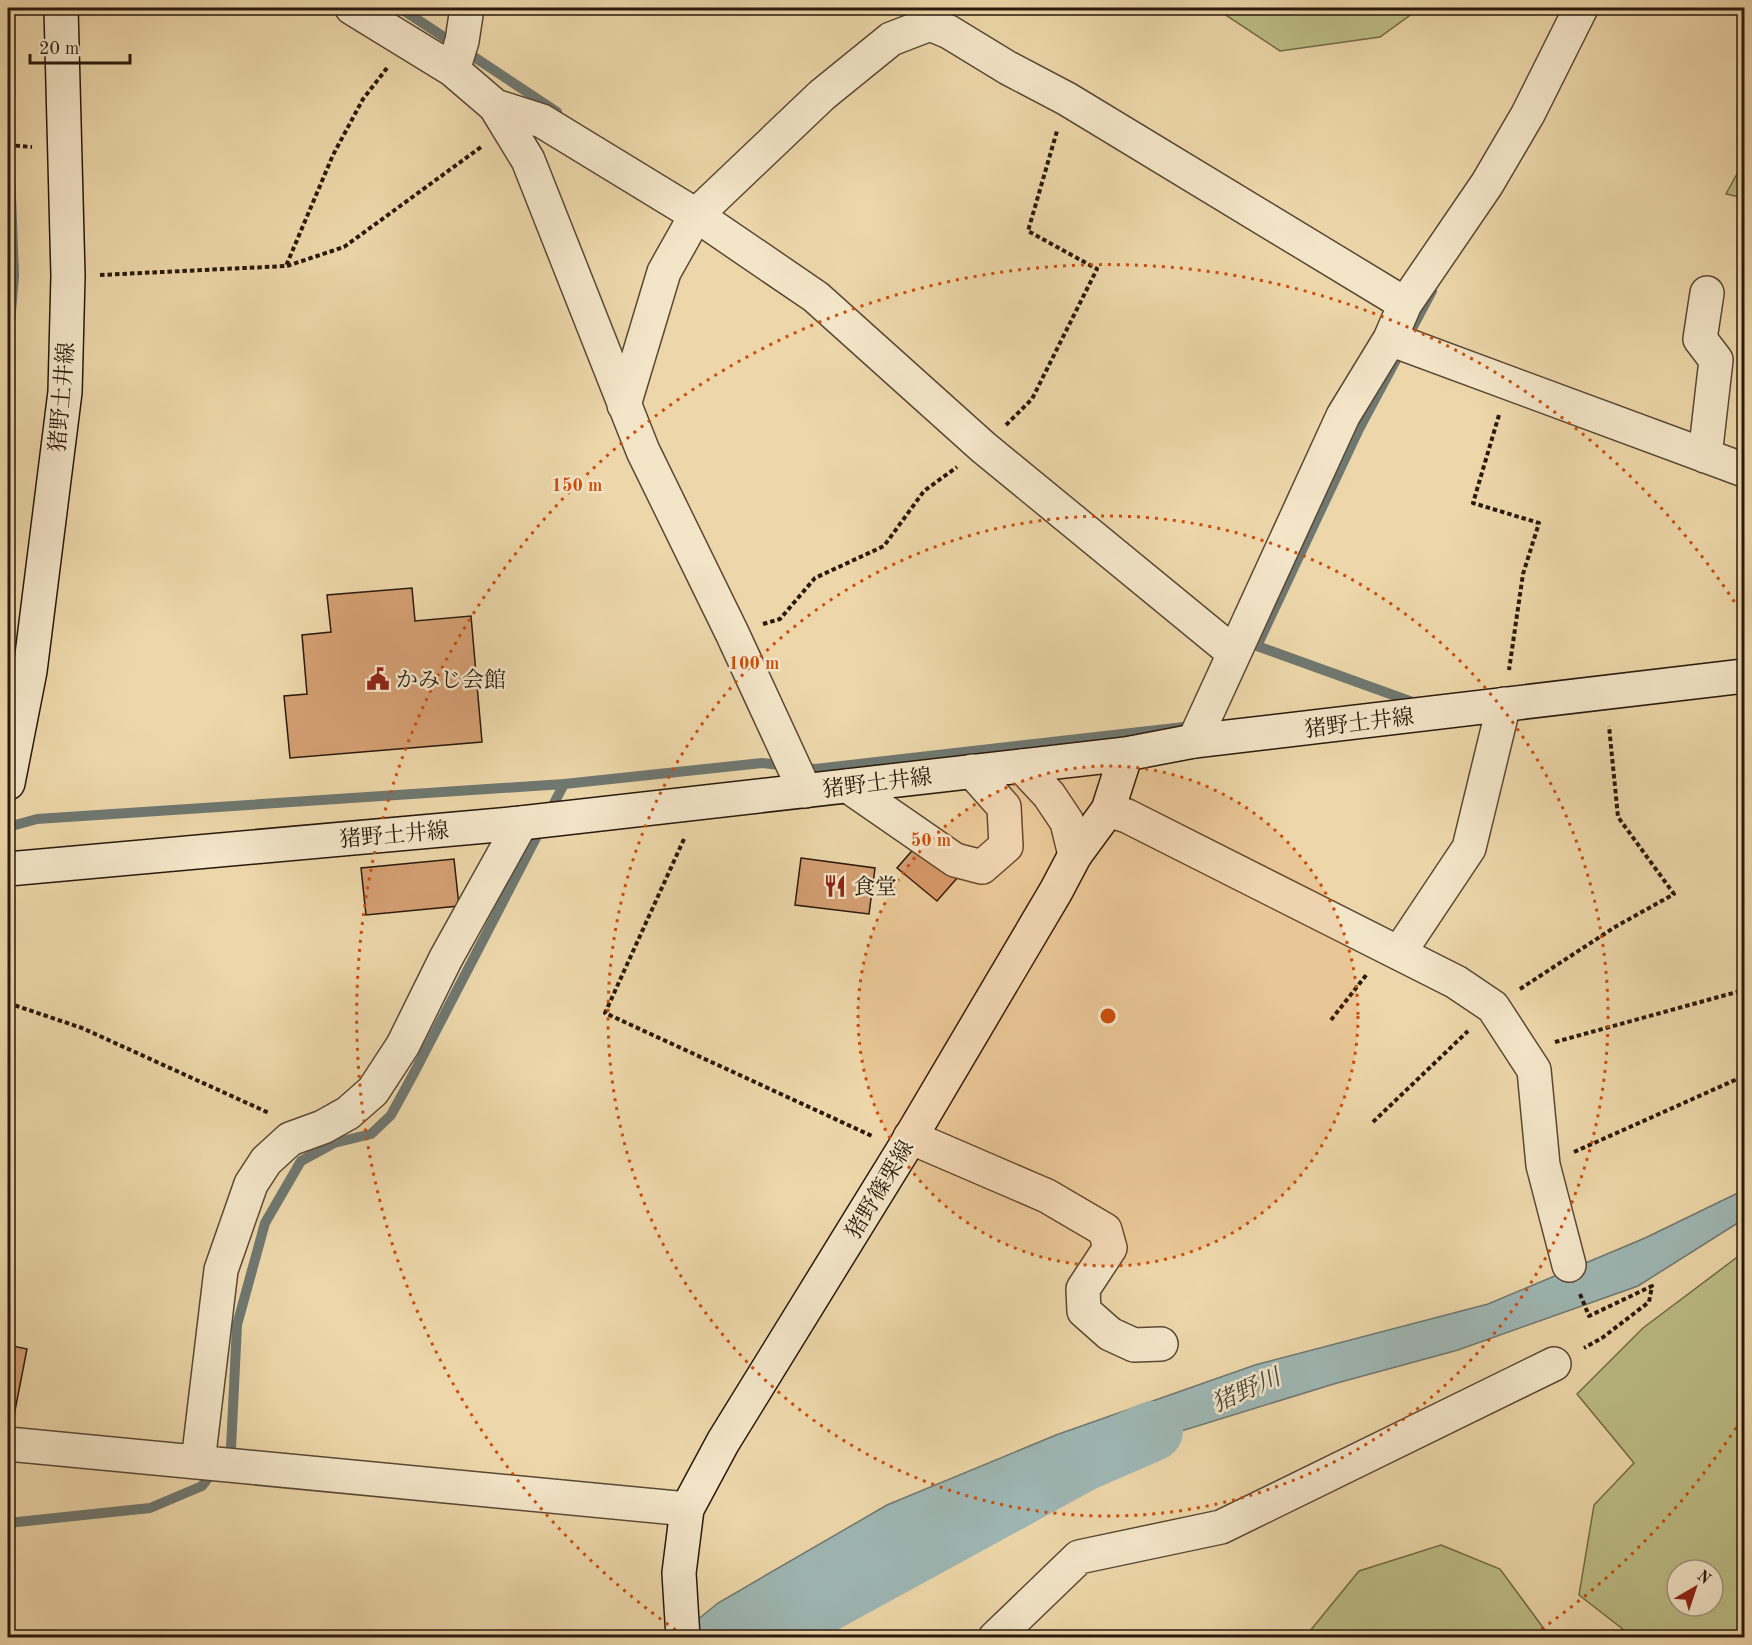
<svg xmlns="http://www.w3.org/2000/svg" width="1752" height="1645" font-family="'Old Standard TT','Noto Serif JP',serif">
<style>
.green{fill:#bcbd86;stroke:#726b49;stroke-width:1.5;fill-rule:evenodd}
.water{fill:#9eb7b4;stroke:#6f7871;stroke-width:1.5}
.lines{fill:none;stroke-linecap:round;stroke-linejoin:round}
.stream{stroke:#6f7871;stroke-width:10}
.river{stroke:#9eb7b4;stroke-width:60}
.building{fill:#d49f73;stroke:#29190c;stroke-width:1.5}
.minor-casing{stroke:#5a4834;stroke-width:36}
.secondary-casing{stroke:#29190c;stroke-width:36}
.path{stroke:#29190c;stroke-width:4;stroke-dasharray:4.5 3;stroke-linecap:butt}
.minor{stroke:#f3e5c8;stroke-width:33}
.secondary{stroke:#f3e5c8;stroke-width:33}
.ring{fill:none;stroke:#cb4f0c;stroke-width:3;stroke-dasharray:3 6}
.labels{text-anchor:middle;stroke-width:5;stroke-linejoin:round;paint-order:stroke}
.street-label{font-size:22px;fill:#29190c;stroke:#f3e5c8}
.poi-label{font-size:22px;fill:#29190c;stroke:#f3e5c8;text-anchor:start}
.water-label{font-size:24px;font-style:italic;fill:#4c483e;stroke:#f3e5c8}
.centre{fill:#cb4f0c;stroke:#f3e5c8;stroke-width:3}
.ring-label{font-size:18px;text-anchor:middle;font-weight:bold;fill:#cb4f0c;stroke:#f3e5c8;stroke-width:5;stroke-linejoin:round;paint-order:stroke}
</style>
<rect width="100%" height="100%" fill="#edd7aa"/>
<filter id="stains"><feTurbulence type="fractalNoise" baseFrequency=".00333" numOctaves="4"/><feColorMatrix values="0 0 0 0 .2 0 0 0 0 .09 0 0 0 0 .02 0 0 0 .5 -.17"/></filter>
<radialGradient id="worn" r=".72"><stop offset=".6" stop-color="#630" stop-opacity="0"/><stop offset="1" stop-color="#630" stop-opacity=".3"/></radialGradient>
<path class="green" d="M1215 8H1420L1380 37 1280 51Z
M1744 161V198L1726 194Z
M1744 1252V1637H1633L1579 1595 1594 1505 1634 1463 1577 1394 1643 1328ZM1677 1570H1713V1606H1677Z
M1441 1545 1500 1569 1550 1637H1305L1359 1571Z"/>
<path class="water" d="M1744 1190V1219L1638 1286 1458 1350 1337 1383 1084 1461 817 1607 773 1637 675 1638 718 1603 887 1505 1056 1435 1255 1365 1488 1304 1645 1238Z"/>
<g class="lines">
<path class="stream" d="M400 8 557 112
M8 115 14 276 8 347
M1407 338 1432 291
M1244 639 1257 646 1418 704
M1257 646 1358 431 1396 360
M8 827 37 819 564 784
M8 1523 150 1508 202 1486 231 1448 237 1325 265 1223 301 1161 334 1143 371 1134 391 1115 414 1073 564 784 762 763 815 769 1184 727"/>
<path class="river" d="M770 1638 817 1607 1084 1461 1153 1431"/>
</g>
<path class="building" d="M412 588 415 621 471 616 482 742 290 758 284 696 307 694 302 635 331 632 327 595Z
M917 845 958 877 937 901 897 868Z
M801 858 875 868 869 914 795 905Z
M454 859 459 906 366 915 361 868Z
M8 1345 27 1349 11 1431H8Z"/>
<g class="lines">
<g class="minor-casing">
<path id="minor" d="M352 8 453 70 495 106 528 160 643 451 732 633 805 791
M453 70 462 41 467 8
M495 106 542 121 696 215 816 297 983 447 1234 653
M1390 339 1744 470
M624 405 664 272 696 215 822 95 891 39 930 24 949 32 1008 68 1067 99 1405 304
M1705 456 1716 360 1700 339 1707 293
M1194 741 1343 416 1390 339 1405 304 1487 184 1528 114 1581 8
M1022 766 1049 795 1067 822 1075 855
M848 786 955 860 982 867 1006 846 1004 807 972 771
M1108 810 1127 816 1456 982 1493 1007 1534 1070 1543 1165 1569 1265
M1399 953 1469 848 1504 704
M910 1137 1047 1196 1105 1230 1110 1248 1083 1289 1084 1311 1110 1334 1134 1345 1161 1344
M8 1444 687 1509
M198 1462 221 1270 251 1184 266 1161 290 1139 323 1127 348 1113 373 1091 403 1045 446 958 521 823
M995 1638 1079 1557 1221 1527 1554 1364"/>
</g>
<g class="secondary-casing">
<path id="secondary" d="M8 783 30 671 65 392 68 276 61 8
M8 869 521 823 1126 754 1194 741 1744 676
M683 1638 679 1573 687 1509 723 1442 903 1150 1056 891 1075 855 1108 810 1126 754"/>
</g>
<path class="path" d="M8 145 32 147
M287 266 344 247 481 147
M100 275 286 266 333 155 363 99 387 68
M1499 415 1473 503 1539 523 1523 574 1509 670
M1006 425 1032 399 1097 269 1028 231 1057 131
M763 624 780 619 815 578 884 546 924 491 957 467
M684 839 605 1013 872 1136
M1520 989 1615 927 1674 894 1618 817 1609 726
M8 1003 82 1028 269 1113
M1331 1020 1367 974
M1555 1042 1744 990
M1373 1122 1468 1031
M1574 1152 1744 1076
M1580 1294 1589 1316 1652 1286 1649 1302 1602 1338 1584 1348"/>
<use href="#minor" class="minor"/>
<use href="#secondary" class="secondary"/>
</g>
<circle cx="1108" cy="1016" r="250" fill="#cb4f0c" fill-opacity=".12"/>
<g class="ring">
<circle cx="1108" cy="1016" r="250"/>
<circle cx="1108" cy="1016" r="500"/>
<path d="M1741 1420A751 751 0 0 1 1533 1635M683 1635A751 751 0 1 1 1741 612"/>
</g>
<defs>
<g id="civic-bare" transform="scale(1.8)"><path d="M-.6-6.5H3V-4.5H.6V-3L4-1V1h2V6H-6V1h2V-1L-.6-3ZM-1.2 2.5V6h2.4V2.5Z" fill="#8f2418" stroke="#f3e5c8" stroke-width="2.5" paint-order="stroke"/></g>
<g id="restaurant-bare" transform="scale(1.8)"><path d="M-5-6h1v4h1v-4h1v4h1v-4h1v5L-1.5 .5V6h-2V.5L-5-1ZM5-6V6H3V1.5H1.5Q1.5-4 5-6Z" fill="#8f2418" stroke="#f3e5c8" stroke-width="2.5" paint-order="stroke"/></g>
</defs>
<g fill-rule="evenodd">
<use href="#civic-bare" x="378" y="679"/>
<use href="#restaurant-bare" x="835" y="886"/>
</g>
<g class="labels">
<g class="street-label">
<text transform="translate(61 397) rotate(-85)" y="8">猪野土井線</text>
<text transform="translate(1359 722) rotate(-7)" y="8">猪野土井線</text>
<text transform="translate(877 782) rotate(-7)" y="8">猪野土井線</text>
<text transform="translate(394 834) rotate(-5)" y="8">猪野土井線</text>
<text transform="translate(879 1189) rotate(-59)" y="8">猪野篠栗線</text>
</g>
<g class="poi-label">
<text x="396" y="687">かみじ会館</text>
<text x="853" y="894">食堂</text>
</g>
<g class="water-label">
<text transform="translate(1246 1390) rotate(-24)" y="8">猪野川</text>
</g>
</g>
<circle cx="1108" cy="1016" r="9" class="centre"/>
<g class="ring-label">
<text x="577" y="491">150 m</text>
<text x="754" y="669">100 m</text>
<text x="931" y="846">50 m</text>
</g>
<rect width="1752" height="1645" fill="none" stroke="#edd7aa" stroke-width="30"/>
<rect x="9" y="9" width="1734" height="1627" fill="none" stroke="#29190c" stroke-width="3"/>
<rect x="15" y="15" width="1722" height="1615" fill="none" stroke="#29190c" stroke-width="1.5"/>
<g transform="translate(1695 1588) rotate(39)"><circle r="28" fill="#f3e5c8" stroke="#a2937d" stroke-width="1.5"/>
<path d="M0-4.5L10 22L0 15L-10 22Z" fill="#8f2418"/>
<text y="-9" font-size="16" font-weight="bold" text-anchor="middle" fill="#29190c">N</text>
</g>
<path d="M30 54v9h100v-9" fill="none" stroke="#29190c" stroke-width="3"/>
<text x="39" y="54" font-size="18" fill="#29190c" stroke="#f3e5c8" stroke-width="4.5" paint-order="stroke">20 m</text>
<rect width="100%" height="100%" filter="url(#stains)"/>
<rect width="100%" height="100%" fill="url(#worn)"/>
</svg>
